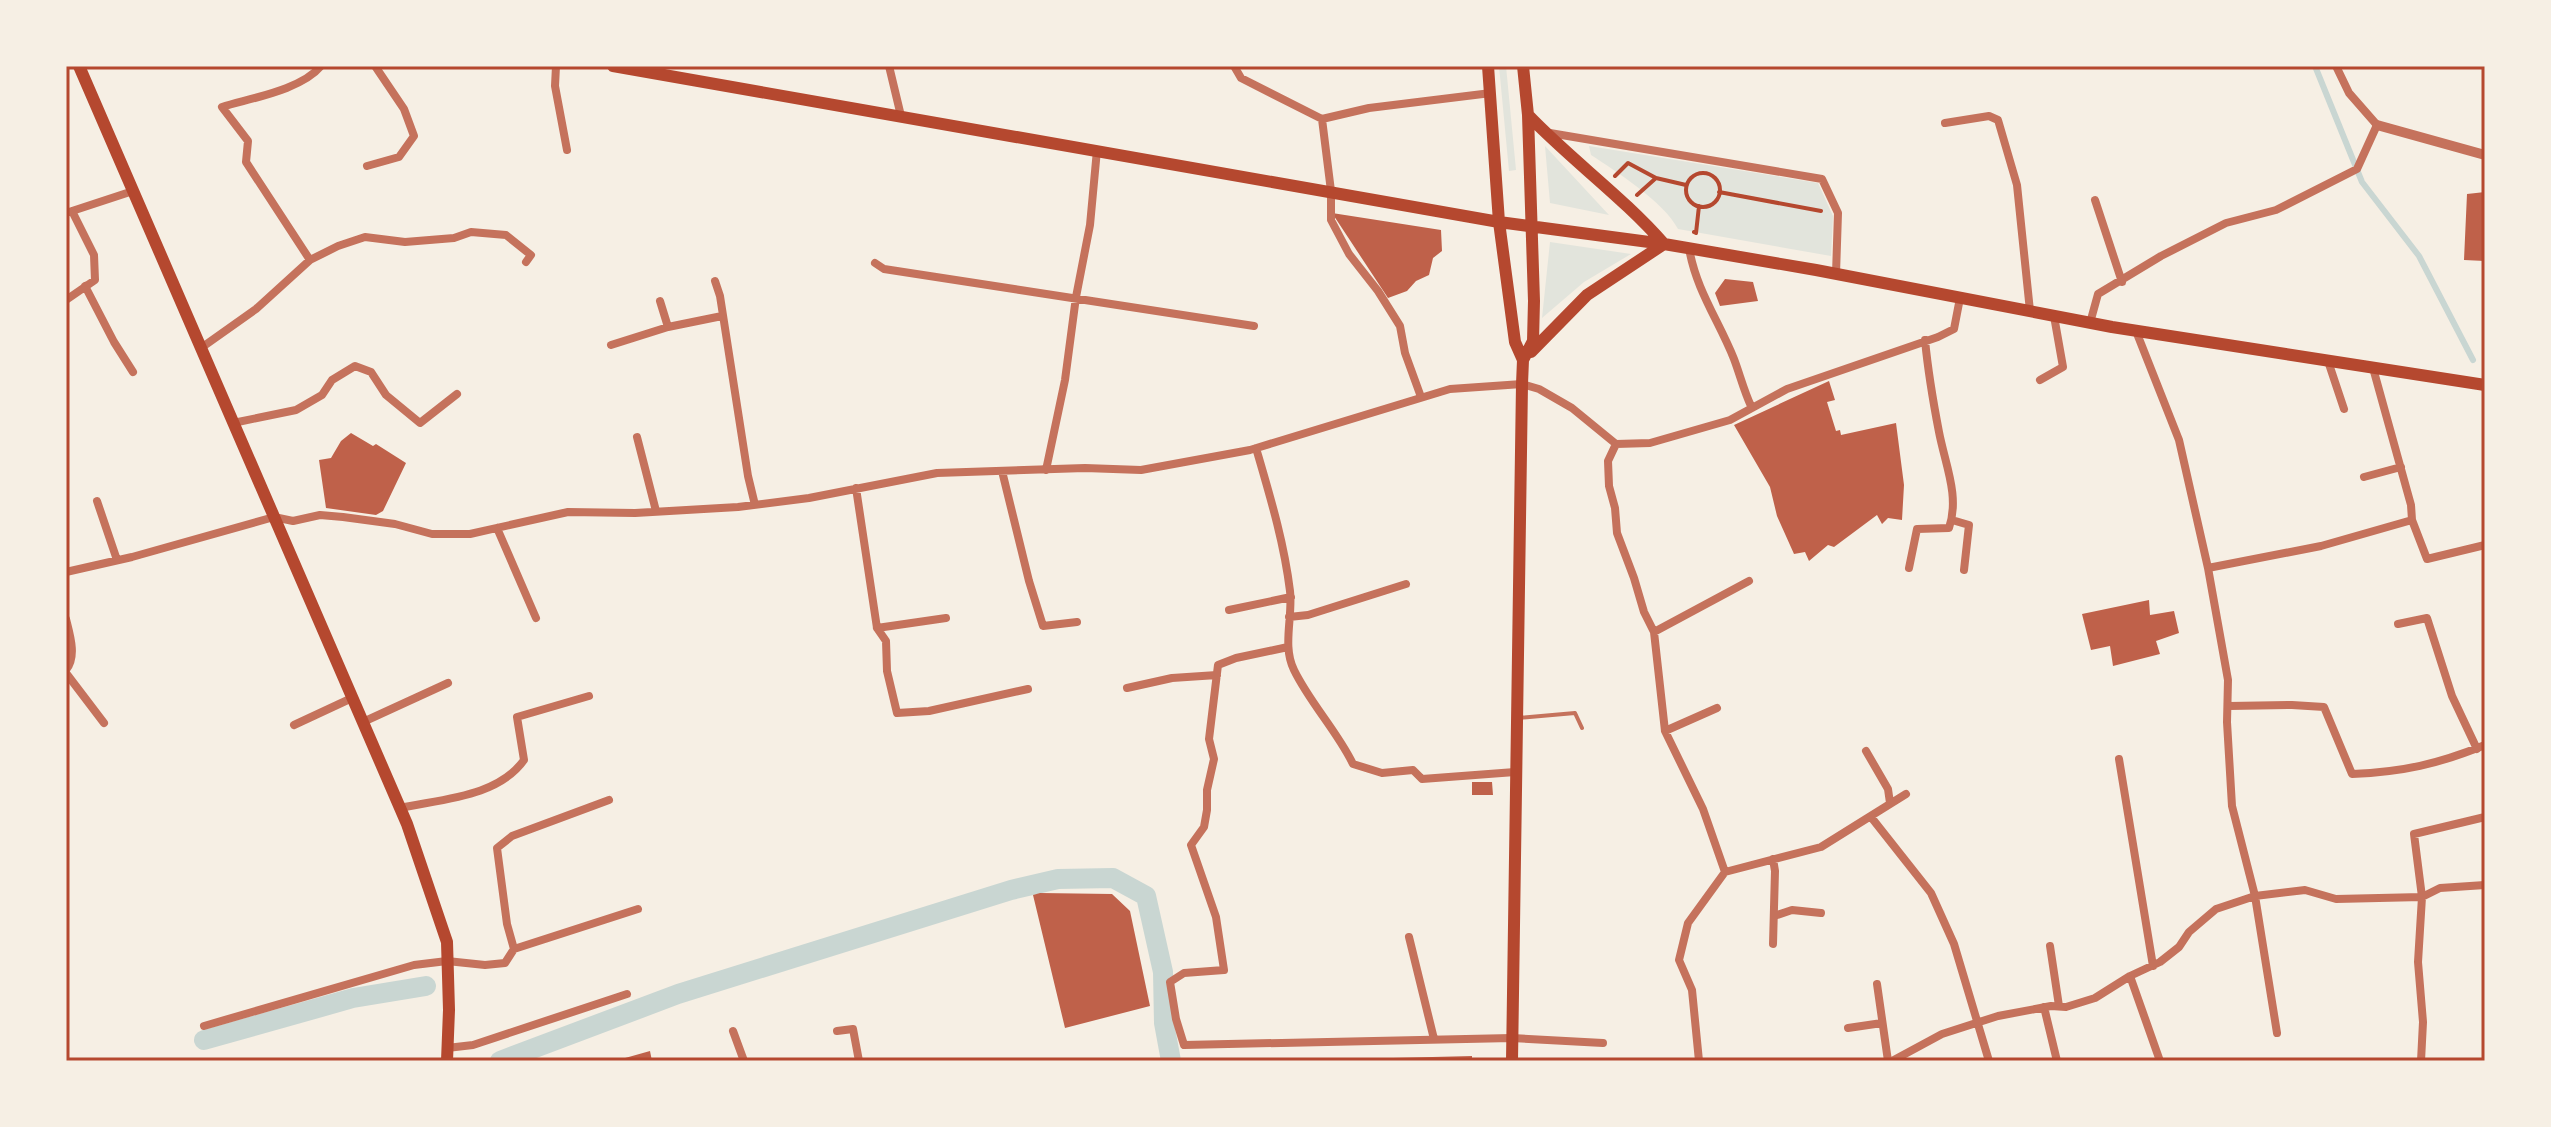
<svg xmlns="http://www.w3.org/2000/svg" width="2551" height="1127" font-family="Mulish,sans-serif">
<style>
.green{fill:#e2e4dc}
.lines{fill:none;stroke-linecap:round;stroke-linejoin:round}
.stream{stroke:#c9d6d2;stroke-width:6}
.canal{stroke:#c9d6d2;stroke-width:20}
.building{fill:#bf614a}
.path{stroke:#b5482f;stroke-width:4}
.service{stroke:#c5725c;stroke-width:4}
.minor{stroke:#c5725c;stroke-width:8}
.tertiary{stroke:#c5725c;stroke-width:10}
.secondary{stroke:#b5482f;stroke-width:12}
.neatline{fill:none;stroke:#b5482f;stroke-width:3}
</style>
<rect width="100%" height="100%" fill="#f6efe4"/>
<path class="green" d="M1499 66H1506L1516 170 1509 171Z
M1545 146 1609 215 1550 203Z
M1589 146 1818 183 1833 216 1831 256 1678 229C1664 202 1617 172 1591 155Z
M1550 242 1631 254 1584 282 1542 318Z"/>
<g class="lines">
<path class="stream" d="M2315 66 2362 182 2419 256 2473 360"/>
<path class="canal" d="M204 1040 353 998 426 986
M500 1061 678 994 1011 890 1058 879 1113 878 1146 896 1163 972 1164 1023 1171 1061"/>
</g>
<path class="building" d="M2485 192V261L2464 260 2467 194Z
M1332 213 1441 230 1442 251 1433 258 1429 275 1416 281 1407 291 1388 298Z
M1725 279 1753 282 1758 301 1720 306 1715 293Z
M1829 381 1835 400 1827 402 1836 431 1840 430 1841 435 1896 423 1904 485 1902 520 1888 518 1882 524 1877 515 1834 547 1828 545 1809 561 1805 552 1794 554 1777 516 1770 487 1734 425Z
M351 433 373 446 376 444 406 463 383 511 376 515 326 508 319 460 331 458 341 441Z
M2149 600 2150 615 2174 611 2179 633 2156 641 2160 654 2113 666 2110 646 2091 650 2082 614Z
M1472 782H1492L1493 795H1472Z
M1040 893 1112 894 1130 911 1150 1006 1065 1028 1033 895Z
M650 1051 652 1061H618V1060Z
M1472 1056V1061H1393V1058Z"/>
<g class="lines">
<path class="path" d="M1686 190a17 17 0 1 1 34 0a17 17 0 1 1-34 0Z
M1615 176 1628 163 1656 178 1686 185
M1719 192 1821 211
M1637 195 1656 178
M1694 232 1696 233 1699 206"/>
<path class="service" d="M1518 718 1575 713 1582 728"/>
<path class="minor" d="M556 66 555 86 567 150
M889 66 901 116
M1234 66 1241 78 1322 119 1369 108 1491 93
M1322 119 1331 191V220L1349 254 1378 291 1400 326 1405 353 1421 397
M1945 123 1989 116 1998 120 2017 185 2030 311
M1544 132 1822 179 1838 213 1836 274
M367 166 399 157 414 136 404 109 375 66
M2095 200 2122 282
M66 213 133 191
M1689 248C1696 290 1719 321 1734 359 1740 375 1744 391 1751 406
M310 260 246 162 248 141 222 107C251 98 301 90 321 66
M875 263 884 269 1254 326
M715 281 720 296 748 476 755 505
M85 286 114 342 133 372
M66 300 95 280 94 255 72 211
M660 301 668 327
M2090 323 2098 294 2161 256 2226 223 2276 210 2357 169 2377 125 2349 93 2336 66
M611 345 668 327 722 316
M201 348 256 309 310 260 338 246 365 237 405 242 454 238 471 232 506 235 531 255 526 262
M2328 361 2344 409
M2373 368 2411 505 2412 520 2427 559 2485 545
M2040 380 2063 367 2054 316
M233 423 296 410 322 395 332 380 355 366 371 372 386 395 420 423 457 394
M637 437 656 511
M1616 444 1608 461 1609 486 1615 508 1617 533 1634 578 1644 612 1654 632 1665 731 1703 809 1725 872
M1256 448C1270 496 1284 542 1290 591 1293 617 1282 646 1294 670 1310 703 1337 731 1353 764L1382 773 1413 770 1422 779 1515 772
M1046 470 1065 380 1076 297 1090 225 1097 150
M1002 471 1029 581 1043 626 1077 622
M2364 477 2401 467
M856 488 877 628 946 618
M97 501 117 560
M1952 520 1969 525 1964 570
M497 528 536 618
M1909 568 1917 529 1949 528C1960 496 1945 464 1939 432 1933 401 1928 371 1925 340
M2208 568 2321 546 2412 520
M66 572 132 557 274 517 293 521 320 515 343 517 395 524 432 534H470L568 512 635 513 738 507 809 498 937 473 1085 468 1141 470 1250 450 1450 389 1522 384 1539 389 1572 408 1616 444 1650 443 1730 420 1787 389 1938 337 1954 329 1960 298
M1229 610 1291 597
M1289 617 1308 615 1406 584
M66 619C70 635 77 657 66 670
M2398 624 2427 618 2452 696 2477 749
M877 628 886 641 887 671 897 713 929 711 1028 689
M1654 632 1749 581
M1288 647 1236 658 1218 665 1209 739 1214 759 1207 790V810L1204 827 1191 845 1216 917 1224 970 1184 973 1170 982 1176 1019 1184 1045 1512 1038 1603 1043
M66 673 104 723
M1127 688 1172 678 1217 675
M2229 706 2292 705 2324 707 2352 774C2403 772 2438 764 2485 745
M363 722 448 683
M294 725 352 698
M1665 731 1717 708
M1866 751 1888 789 1890 803
M2119 759 2153 966
M400 808C441 799 498 797 524 760L517 717 589 696
M1871 817 1931 893 1954 944 1989 1061
M1773 859 1775 871 1773 944
M1774 916 1792 910 1821 913
M1409 937 1434 1039
M2050 946 2059 1006
M514 949 507 924 497 848 512 836 609 800
M2130 976 2160 1061
M1877 984 1888 1061
M2044 1007 2057 1061
M204 1026 414 965 447 961 485 965 505 963 514 949 638 909
M1848 1028 1882 1023
M733 1031 744 1061
M837 1031 853 1029 859 1061
M2277 1033 2255 896 2305 890 2336 899 2422 897 2440 888 2485 885
M447 1048 473 1045 627 994
M1699 1061 1692 990 1679 960 1688 923 1725 872 1821 847 1906 794
M1892 1061 1942 1034 1998 1016 2051 1006 2066 1007 2095 998 2130 976 2160 962 2179 947 2189 932 2216 909 2255 896 2232 806 2227 722 2228 680 2208 568 2179 440 2136 331
M2421 1061 2423 1022 2418 962 2422 897 2414 834 2485 817"/>
<path class="tertiary" d="M2377 125 2485 155"/>
<path class="secondary" d="M79 66 407 824 447 942 449 1010 447 1061
M613 66 1499 222 1664 244 1816 270 2112 327 2485 385
M1488 66 1499 222 1515 342 1523 360
M1528 115C1571 160 1623 197 1664 244L1587 295 1531 352
M1512 1061 1522 384 1523 360 1533 341 1534 301 1528 115 1523 66"/>
</g>
<rect width="2551" height="1127" fill="none" stroke="#f6efe4" stroke-width="136"/>
<rect x="68" y="68" width="2415" height="991" class="neatline"/>
</svg>
